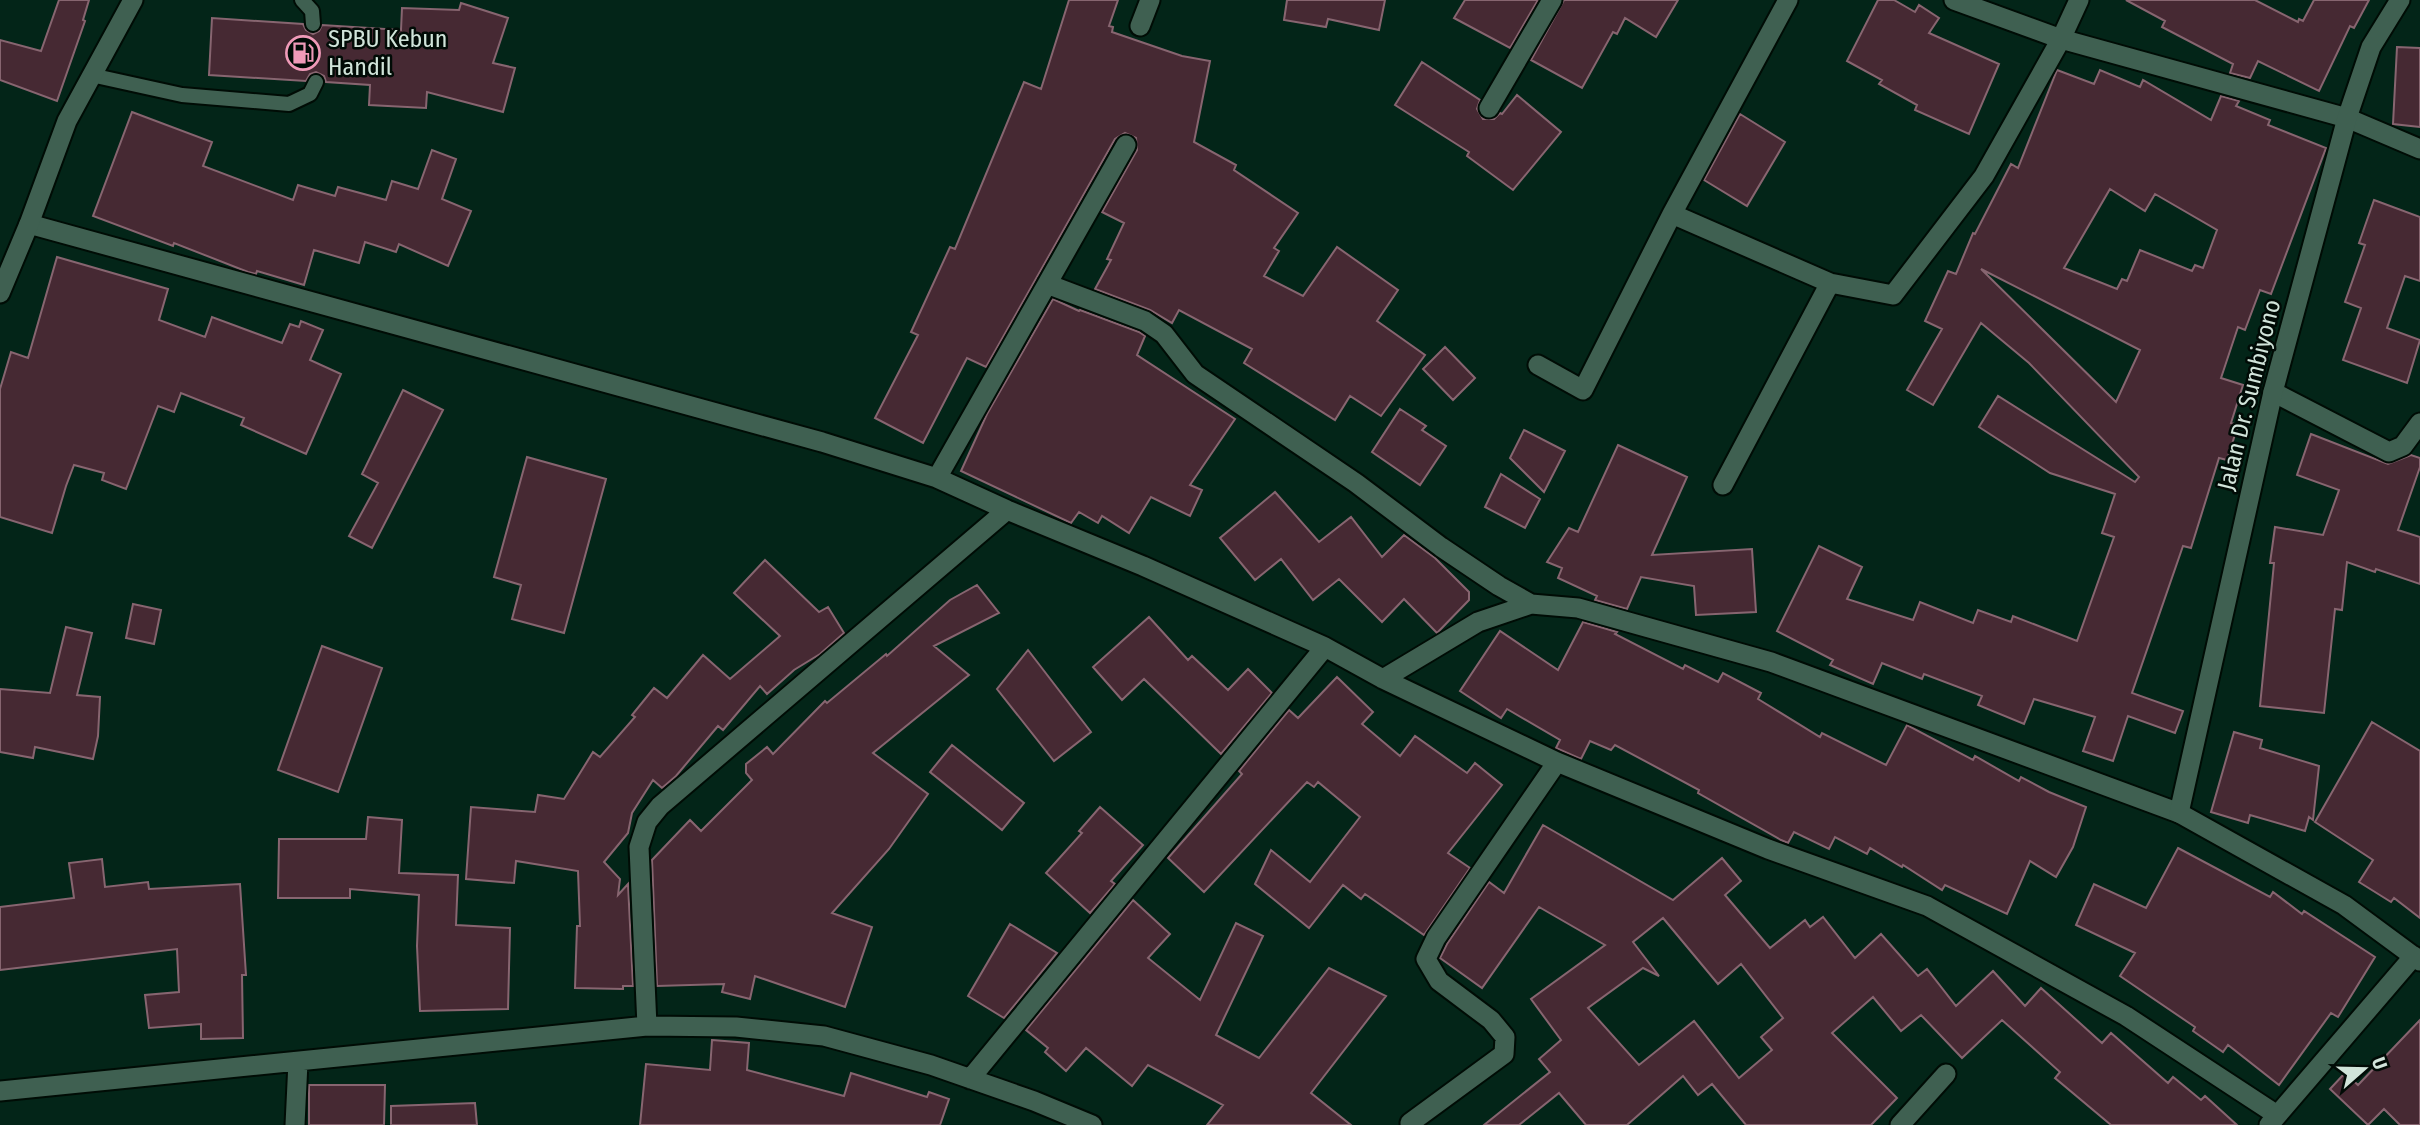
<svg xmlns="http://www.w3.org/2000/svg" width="2420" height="1125" font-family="'Fira Sans Condensed',sans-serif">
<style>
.building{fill:#462933;stroke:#876570;stroke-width:2;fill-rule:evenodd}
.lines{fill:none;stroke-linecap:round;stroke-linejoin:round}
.service-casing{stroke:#000c05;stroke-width:18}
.minor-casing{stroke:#000c05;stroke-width:23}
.tertiary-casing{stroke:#000c05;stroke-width:23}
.service{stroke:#3f6051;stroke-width:14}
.minor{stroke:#3f6051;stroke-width:19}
.tertiary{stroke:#3f6051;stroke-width:19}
.labels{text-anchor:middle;stroke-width:5;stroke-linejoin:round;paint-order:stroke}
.poi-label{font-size:24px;fill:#d1e4da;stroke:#010b06;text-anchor:start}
.street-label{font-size:24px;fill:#d1e4da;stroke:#010b06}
</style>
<rect width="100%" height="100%" fill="#032518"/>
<path class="building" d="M59 0H89L83 20 85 21 57 101 0 80V40L41 51Z
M1069 0H1118L1109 26 1113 27 1112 32 1182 56 1210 61 1194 142 1236 165 1234 170 1298 213 1274 248 1279 251 1264 276 1303 296 1337 247 1398 290 1377 321 1425 355 1381 416 1350 396 1335 420 1244 363 1252 349 1179 310 1172 323 1150 310 1095 289 1111 260 1107 259 1124 223 1102 212 1137 150 1136 138 1125 133 1115 139 986 367 967 358 923 443 875 418 918 335 911 332 950 247 955 249 1024 82 1041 89Z
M1287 0H1385L1379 30 1328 19 1326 27 1284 20Z
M1465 0H1538L1510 48 1454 18Z
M1564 0H1678L1656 37 1625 18 1617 34 1613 32 1582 88 1531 60Z
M1878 0H1894L1915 12 1919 5 1939 18 1929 33 1999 64 1969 134 1915 110 1917 105 1879 84 1882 80 1847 61Z
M2126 0H2255L2298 22 2299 19 2303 21 2314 0H2369L2354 28 2350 26 2319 91 2258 61 2250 78 2230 73 2233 64 2162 27 2165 21Z
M461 3 508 18 493 63 515 68 503 112 427 92 426 108 369 105 370 85 326 82 324 76 316 72 310 74 306 81 209 75 212 18 303 24 306 30 313 34 319 31 322 25 401 30 402 8 459 10Z
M2397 47 2420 48V127L2393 124Z
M1422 62 1480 100 1477 109 1483 119H1494L1500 113 1502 114 1517 95 1561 132 1513 190 1467 156 1469 152 1395 105Z
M2057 70 2094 84 2100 70 2140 87 2143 80 2211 120 2221 96 2239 101 2236 106 2270 120 2268 125 2326 148 2271 294 2260 290 2245 330 2238 327 2221 378 2243 385 2231 423 2238 425 2227 460 2219 458 2191 548 2183 546 2132 693 2183 711 2175 733 2128 716 2113 761 2083 751 2095 717 2034 699 2024 724 1978 705 1982 696 1924 674 1922 679 1882 663 1873 684 1830 665 1833 660 1777 631 1819 546 1862 567 1847 599 1913 620 1920 602 1973 623 1978 610 2011 622 2013 616 2077 641 2114 537 2102 533 2115 494 2050 473 1979 427 1998 396 2135 482 2139 477 2029 363 1981 323 1933 405 1907 390 1942 329 1925 321 1948 271 1956 274 1973 233 1975 234 2011 164 2018 168ZM2110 189 2145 211 2155 194 2217 230 2203 268 2195 265 2192 271 2140 250 2127 281 2122 279 2117 289 2064 268ZM1981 269 2140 350 2116 402Z
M132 112 212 142 203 166 293 200 298 185 335 196 338 187 386 200 392 181 418 189 432 150 456 159 442 199 471 211 448 266 399 244 396 252 365 242 359 263 314 250 304 285 257 271 256 274 248 272 174 243 173 246 93 216Z
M1740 114 1785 142 1747 206 1704 180Z
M2374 200 2420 217V281L2405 276 2387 328 2420 340 2407 383 2343 360 2361 308 2345 302 2365 245 2359 243Z
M57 257 168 289 159 320 205 337 212 317 282 343 290 324 299 327 301 321 323 330 310 360 341 374 306 454 241 425 244 418 181 393 174 412 158 406 126 489 102 480 104 473 74 465 66 486 52 533 0 517V389L11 352 28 358Z
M1053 299 1079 311 1080 310 1139 332 1145 336 1137 355 1235 419 1190 485 1202 490 1190 516 1151 497 1129 533 1102 516 1098 523 1079 512 1071 523 961 471 987 414Z
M1445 347 1475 378 1453 400 1423 369Z
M403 390 443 410 372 548 349 536 378 483 362 474Z
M1400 409 1426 426 1422 430 1446 446 1420 485 1372 452Z
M1524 430 1565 451 1544 492 1510 458Z
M2311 434 2388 464 2411 455 2420 458V467L2398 530 2420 537V584L2376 569 2375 572 2347 562 2342 610 2335 609 2324 713 2260 706 2274 563H2270L2275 527 2323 535 2339 490 2297 475Z
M1618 445 1687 477 1652 555 1752 549 1756 612 1696 615 1694 586 1641 577 1627 609 1595 600 1597 596 1558 578 1562 568 1547 562 1569 528 1578 532Z
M527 457 606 479 564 633 512 619 521 585 494 577Z
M1501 474 1540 499 1525 528 1485 507Z
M1275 492 1319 542 1351 517 1382 557 1404 535 1435 558 1469 592V600L1437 633 1404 599 1382 622 1339 579 1313 600 1281 559 1255 580 1220 538Z
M765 560 819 612 828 607 844 633 820 654 794 670 767 694 760 686 723 730 718 726 676 776 662 788 653 780 632 813 628 833 604 862 620 879 618 895 628 884 633 986H623V989L575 988 577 926H580L578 871 516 861 514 883 466 879 471 807 535 812 538 795 564 799 593 752 600 757 635 717 632 715 654 688 667 698 703 655 730 679 780 636 734 593Z
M977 585 999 613 934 646 969 675 873 753 928 794 889 849 832 913 872 927 845 1007 755 976 750 999 722 992 724 984 657 986 652 860 690 820 701 831 752 780 746 773V764L767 747 773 754 825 701 827 703 886 654 887 656 950 600Z
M133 604 161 610 154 644 126 638Z
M1149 617 1188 660 1192 656 1228 690 1248 669 1272 693 1221 754 1144 679 1122 700 1093 667Z
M1583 622 1617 632 1615 634 1683 669 1685 665 1718 682 1723 673 1761 693 1758 699 1820 737 1822 733 1886 765 1907 725 1973 760 1975 756 2019 781 2021 777 2049 792 2086 807 2073 847 2056 877 2030 861 2007 914 1945 885 1942 890 1903 865 1902 867 1870 848 1867 854 1835 837 1829 849 1794 832 1788 843 1781 840 1698 793 1699 790 1615 745 1611 750 1590 741 1581 759 1556 748 1560 740 1507 709 1501 718 1460 691 1500 631 1558 670Z
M66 627 92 633 77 695 100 697 98 736 93 759 35 747 33 758 0 752V689L50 693Z
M322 646 382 668 338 792 278 770Z
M1028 650 1091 732 1054 761 997 689Z
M1337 677 1373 712 1362 724 1400 756 1415 736 1467 773 1475 763 1502 785 1448 853 1470 868 1424 935 1365 894 1361 899 1343 885 1309 928 1255 884 1271 850 1310 882 1360 817 1318 782 1314 787 1307 782 1204 892 1168 858 1242 774 1239 771 1289 710 1298 718Z
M2372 722 2420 751V918L2394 898 2391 902 2359 882 2373 860 2315 822Z
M2234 732 2262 740 2260 748 2319 766 2313 820 2309 817 2305 831 2250 815 2248 823 2211 812Z
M952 745 1024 803 1002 830 930 772Z
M1100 807 1143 845 1111 881 1115 884 1090 913 1046 873 1082 833 1079 831Z
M368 817 402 820 399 873 458 875 456 925 510 928 508 1009 420 1011 417 946 419 895 350 889V898H278L279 839H366Z
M1543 825 1673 900 1722 858 1741 881 1725 895 1770 948 1805 920 1810 927 1823 917 1855 958 1881 934 1918 976 1927 969 1956 1006 1993 971 2025 1006 2041 988 2102 1043 2111 1033 2168 1083 2173 1077 2201 1100 2205 1096 2237 1125H2111L2055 1078 2060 1072 2002 1020 1962 1058 1921 1015 1901 1031 1873 997 1832 1033 1897 1098 1871 1125H1746L1712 1084 1698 1095 1683 1076 1627 1125H1586L1559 1093 1519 1125H1484L1550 1072 1539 1059 1561 1040 1531 999 1605 945 1539 907 1482 988 1440 958 1447 944 1489 882 1504 893ZM1663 918 1718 984 1741 964 1783 1018 1761 1037 1772 1050 1739 1078 1694 1021 1639 1065 1588 1008 1643 968 1659 976 1633 942Z
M2178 848 2270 897 2273 892 2302 914 2304 911 2375 957 2338 1017 2331 1013 2279 1085 2228 1045 2223 1052 2193 1031 2195 1027 2120 976 2135 953 2076 925 2094 884 2146 908Z
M102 859 105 887 148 882 149 889 240 884 246 975H242L243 1038 201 1039V1024L149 1028 145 995 179 992 177 949 0 970V907L74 898 69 863Z
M1133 900 1170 934 1148 958 1200 1000 1236 923 1263 936 1216 1035 1259 1058 1329 968 1386 996 1311 1093 1351 1125H1207L1223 1105 1148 1065 1132 1086 1086 1048 1066 1071 1045 1052 1048 1048 1026 1030Z
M1010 924 1057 953 1004 1018 968 996Z
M2420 1020V1125H2400L2384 1109 2368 1125 2330 1089 2345 1073 2358 1085Z
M712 1040 749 1043 747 1070 844 1096 851 1073 927 1097 929 1092 949 1099 940 1125H640L646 1064 710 1070Z
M309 1085H385L384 1125H309Z
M475 1103 477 1125H391V1106Z"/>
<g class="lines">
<g class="service-casing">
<path id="service" d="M302 0 312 11 313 24
M91 75 182 95 289 104 310 94 316 82"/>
</g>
<g class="minor-casing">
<path id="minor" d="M1788 0 1672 214 1830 283 1893 295 1984 176 2061 39 2079 0
M1954 0 2061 39 2347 118 2420 149
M1140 26 1150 0
M1489 108 1552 0
M29 224 822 442 937 478 1007 510 1143 566 1325 647 1383 679 1557 762 1768 849 1927 906 2126 1016 2277 1115
M1047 284 1145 321 1164 334 1195 374 1356 483 1441 547 1499 586 1531 604
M1538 365 1583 390 1672 214
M2273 392 2389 452 2403 446 2420 423
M937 478 1126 145
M1723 485 1830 283
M1383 679 1478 622 1531 604 1578 608 1771 662 2179 813
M647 1026 639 847 647 822 660 806 1007 510
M970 1079 1325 647
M0 1091 647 1026 736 1027 824 1036 931 1065 1034 1101 1092 1125
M1410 1123 1504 1054 1505 1037 1491 1020 1439 981 1426 959 1436 938 1557 762
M295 1125 298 1062
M1900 1125 1946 1074"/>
</g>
<g class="tertiary-casing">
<path id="tertiary" d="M2400 0 2371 47 2347 118 2273 392 2179 813 2344 905 2420 961
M0 293 29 224 67 121 133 0
M2269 1125 2414 956"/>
</g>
<use href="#service" class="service"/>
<use href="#minor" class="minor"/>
<use href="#tertiary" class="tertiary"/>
</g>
<defs>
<g id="fuel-ring" transform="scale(1.75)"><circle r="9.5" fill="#010b06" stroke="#ef9ab8" stroke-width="1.5"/><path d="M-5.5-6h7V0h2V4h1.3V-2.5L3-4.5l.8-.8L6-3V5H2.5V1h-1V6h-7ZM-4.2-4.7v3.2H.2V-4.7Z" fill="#ef9ab8"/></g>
</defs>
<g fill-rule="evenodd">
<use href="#fuel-ring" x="303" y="53"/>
</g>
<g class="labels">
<g class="poi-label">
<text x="328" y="47">SPBU Kebun<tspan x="328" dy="28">Handil</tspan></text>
</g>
<g class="street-label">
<text transform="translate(2249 395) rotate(-76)" y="8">Jalan Dr. Sumbiyono</text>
</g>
</g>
<g transform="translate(2364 1069) rotate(70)" stroke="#010b06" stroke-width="5" paint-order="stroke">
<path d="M0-5L12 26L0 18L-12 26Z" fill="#d1e4da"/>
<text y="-10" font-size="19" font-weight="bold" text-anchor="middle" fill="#d1e4da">U</text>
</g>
</svg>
